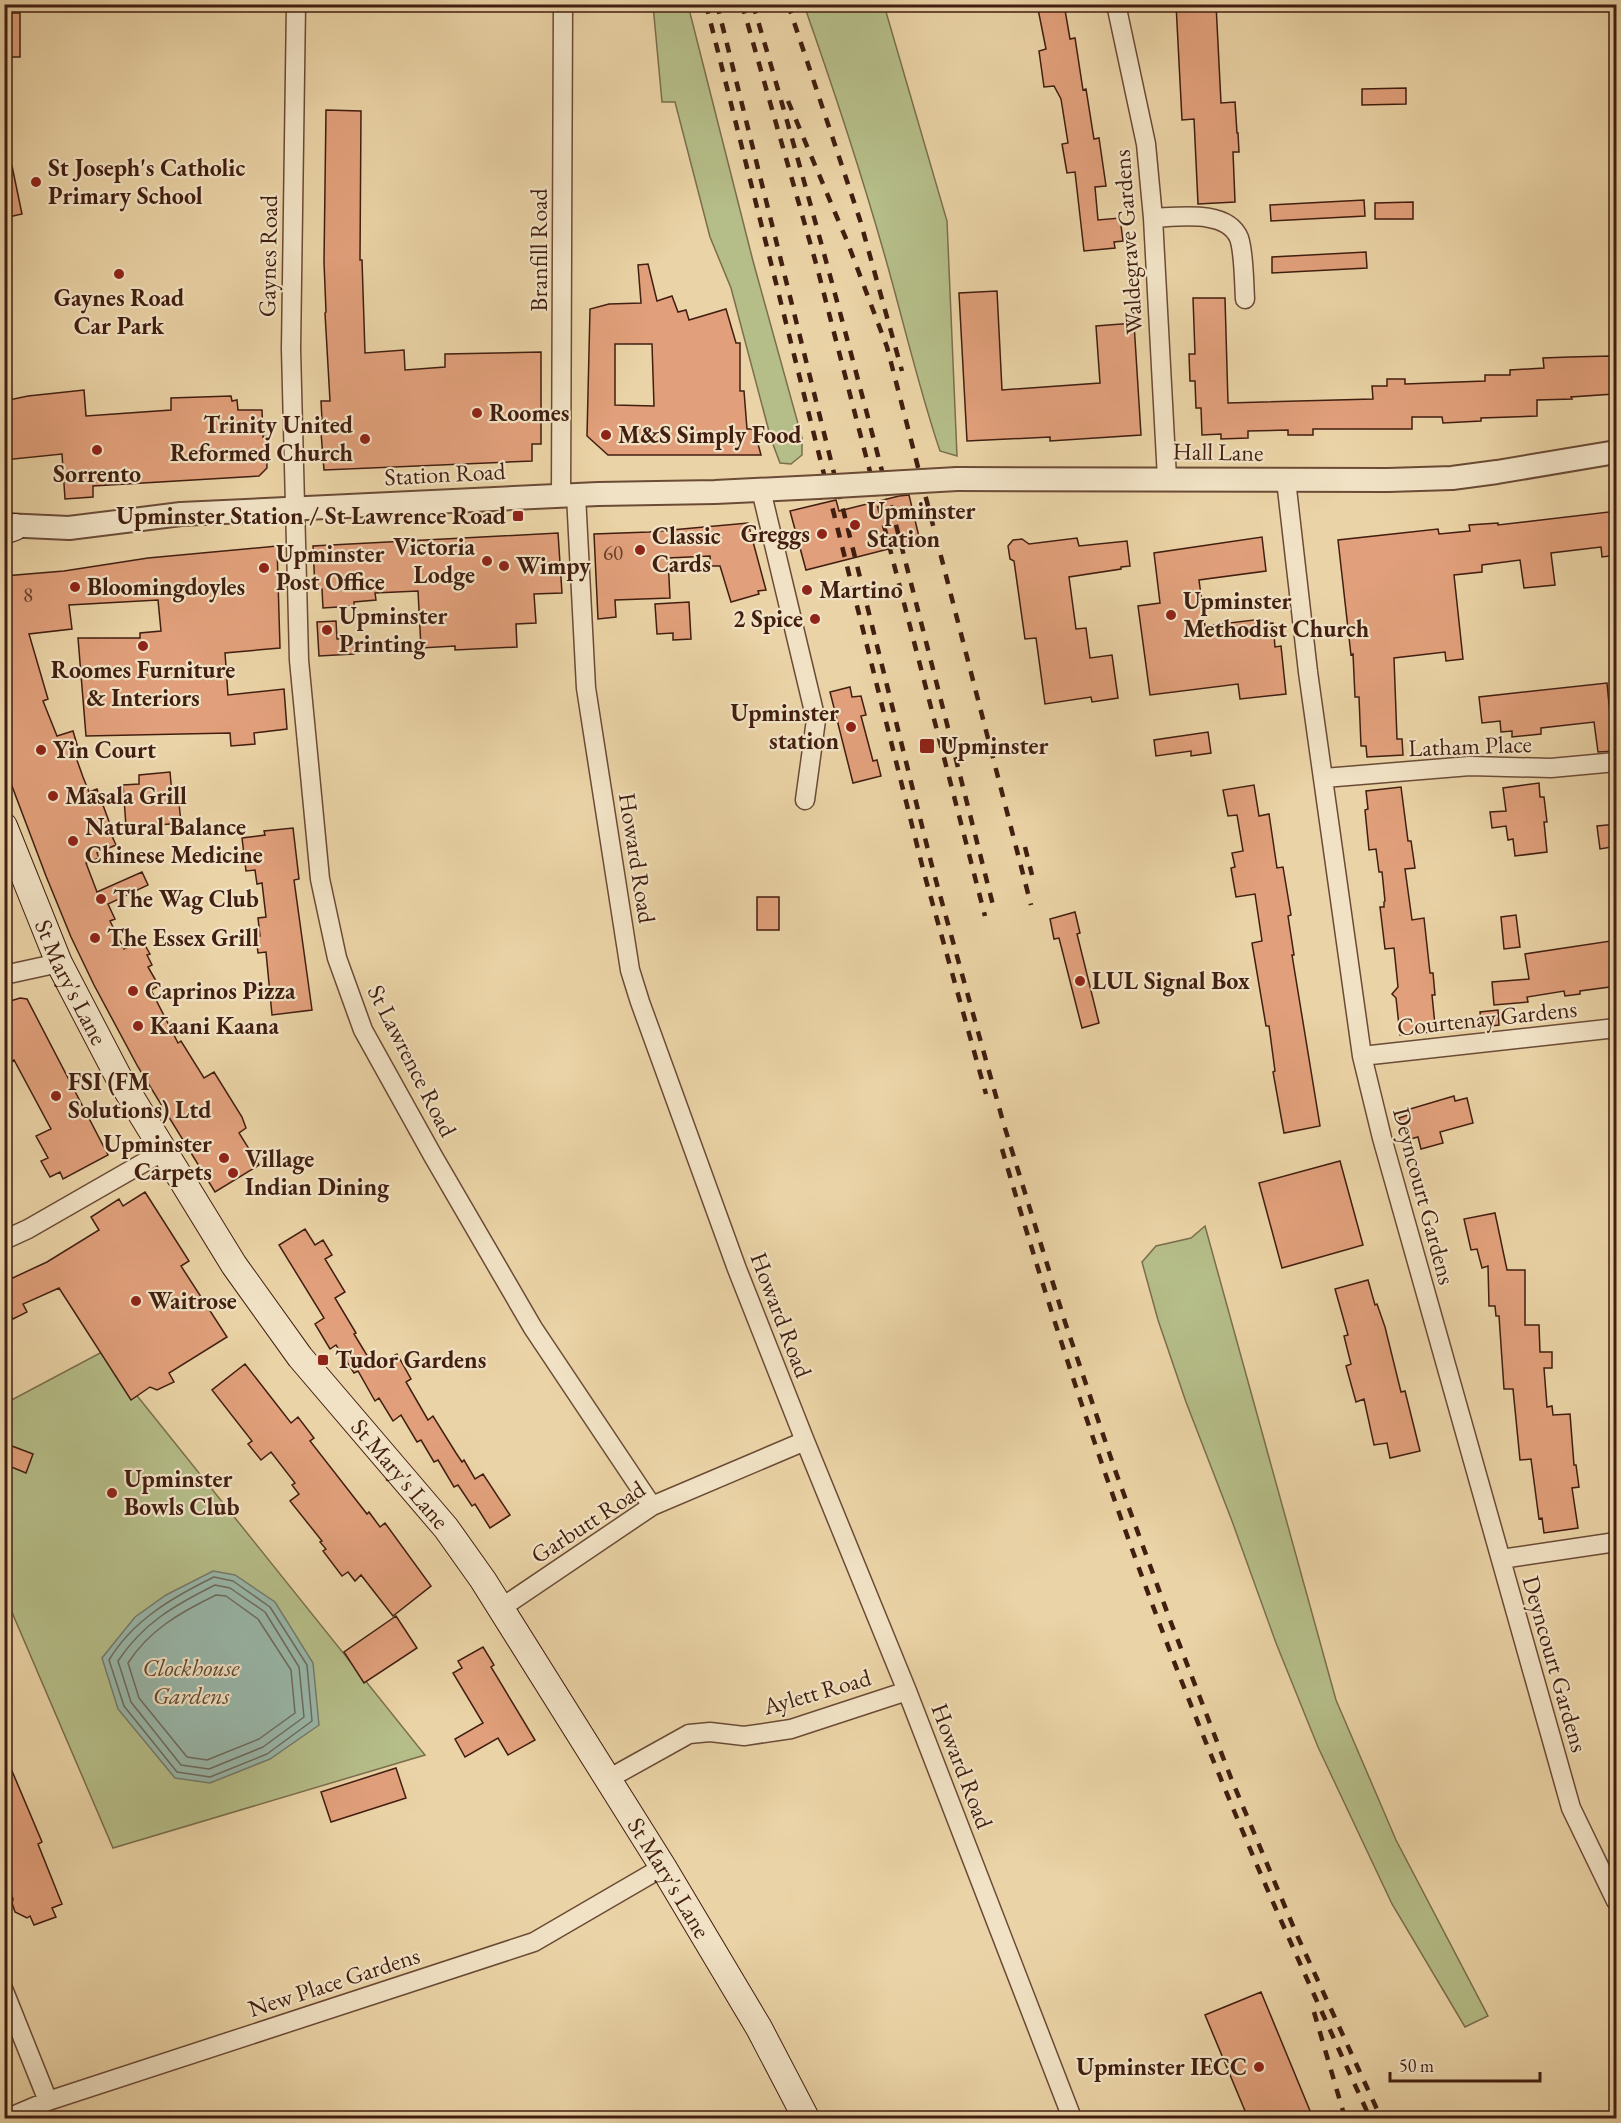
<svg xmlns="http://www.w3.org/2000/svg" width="1621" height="2123" font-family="'EB Garamond',serif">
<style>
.green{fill:#b5bd88;stroke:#7b6e4c;stroke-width:1.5}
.water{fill:#98b7aa;stroke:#757a6c;stroke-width:1.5}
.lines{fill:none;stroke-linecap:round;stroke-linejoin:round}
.shore{stroke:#6c6a5d;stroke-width:1.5}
.building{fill:#e1a07b;stroke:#411e10;stroke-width:1.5;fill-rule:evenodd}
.minor-casing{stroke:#6b4b36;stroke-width:21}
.tertiary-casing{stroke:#6b4b36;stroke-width:26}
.secondary-casing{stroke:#411e10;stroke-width:28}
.minor{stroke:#f1e2c5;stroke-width:18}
.tertiary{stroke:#f1e2c5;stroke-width:22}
.secondary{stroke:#f1e2c5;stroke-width:26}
.rail{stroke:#411e10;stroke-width:4.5;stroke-dasharray:10 10;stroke-linecap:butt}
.tertiary-bridge-casing{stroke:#6b4b36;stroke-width:26;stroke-linecap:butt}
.tertiary-bridge{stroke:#f1e2c5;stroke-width:22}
.poi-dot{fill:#8f2418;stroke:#f1e2c5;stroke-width:2}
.labels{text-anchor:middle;stroke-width:4.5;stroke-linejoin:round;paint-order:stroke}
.number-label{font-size:21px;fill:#693e2b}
.poi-label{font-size:24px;font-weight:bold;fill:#411e10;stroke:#f1e2c5;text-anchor:start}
.street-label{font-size:24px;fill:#411e10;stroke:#f1e2c5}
.park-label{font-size:24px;font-style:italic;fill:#5e462e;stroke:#f1e2c5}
</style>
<rect width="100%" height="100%" fill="#ead3a6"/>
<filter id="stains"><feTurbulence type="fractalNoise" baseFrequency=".00333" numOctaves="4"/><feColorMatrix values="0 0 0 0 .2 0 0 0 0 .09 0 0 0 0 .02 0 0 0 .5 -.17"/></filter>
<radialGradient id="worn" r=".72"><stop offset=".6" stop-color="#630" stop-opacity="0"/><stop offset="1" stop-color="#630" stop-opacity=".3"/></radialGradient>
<path class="green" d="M653 5H688L753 261 802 438V455L791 464 780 463 771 439 731 288 710 237 675 102H662Z
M804 5H884L947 221 957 456 940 451C918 386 903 319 884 253 860 169 833 87 804 5Z
M1205 1226 1336 1700 1396 1840 1488 2016 1465 2027 1392 1904 1318 1747 1276 1643 1232 1521 1186 1402 1158 1320 1142 1262 1156 1246 1191 1238Z
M102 1352 425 1755 113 1848 5 1596 4 1404Z"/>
<path class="water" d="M213 1571 235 1575 275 1602 313 1663 319 1725 270 1759 210 1783 175 1778 118 1709 102 1658 135 1617 166 1595Z"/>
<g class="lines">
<path class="shore" d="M214 1577 233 1581 270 1607 307 1665 312 1721 267 1754 210 1777 177 1772 124 1706 109 1660C133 1620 173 1597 214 1577Z
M215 1585 230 1588 265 1612 299 1667 304 1717 263 1747 209 1769 181 1765 131 1702 118 1661C143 1623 175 1605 215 1585Z
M216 1595 226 1596 258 1619 291 1670 295 1713 259 1739 207 1760 187 1757 139 1698 128 1663C149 1630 181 1612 216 1595Z"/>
</g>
<path class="building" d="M1037 4H1064L1070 39 1075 38 1083 90 1086 89 1094 139 1099 138 1106 186 1095 187 1098 220 1120 218 1123 241 1114 242 1115 248 1084 251 1075 172 1067 173 1062 144 1068 143 1061 99 1054 86 1044 87 1039 51 1046 49Z
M1176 4H1216L1221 103 1235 102 1237 133H1238L1239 152H1233L1235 202 1198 204 1194 119 1182 120Z
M4 13H20V57H4Z
M1406 88V104L1362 105V89Z
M326 110 361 111 360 260H362L365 353 404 350 405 370 445 367V354L541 352V444H532V461L324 470 320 420H322L321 401H330L325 313 326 312 324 262Z
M12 166 22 214 4 218V167Z
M1364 200 1365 216 1271 221 1270 205Z
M1413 202V219H1375V203Z
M1366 252 1367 268 1272 273V257Z
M648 264 657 301 672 296 678 312 686 310 689 320 726 309 736 343H740V391H744L747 429H754L761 455H608L587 436 590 309 609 304 641 303 638 265ZM615 344H652L654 406 615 405Z
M997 291 1002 390 1100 383 1096 326 1134 323 1141 435 1050 441V437L967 441 959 293Z
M1193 298H1225L1228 403 1373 399 1372 386H1387V379H1405V384L1485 381V375H1510V370L1544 368 1543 358 1570 357 1611 356V369H1617V390H1614V394L1571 397 1572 399 1537 400V416L1481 418V421L1443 423 1442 417H1412V429H1313V435H1288V430L1248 431V438L1221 439V434L1202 435 1201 408H1196L1195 381H1190L1189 354H1195Z
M84 390 86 416 171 410V398L231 396 232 401 237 400 238 410H262L263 437 266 436 267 468 259 476 93 486V497L65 499 62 454 4 460V401L28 396Z
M909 495 920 541 806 570 790 511 836 500 839 511 899 496Z
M1617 511V555L1602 557 1601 547 1551 553 1555 585 1524 588 1520 560 1482 565V572L1454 575 1463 659 1446 661 1445 652 1394 658 1397 739H1402L1403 755 1367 757 1366 746H1361L1359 697H1355L1353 654 1351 655 1338 540 1438 529 1439 534 1470 531 1469 525 1498 523V525Z
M748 523 766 590 758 591 759 594 731 602 720 566H711L710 556 668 558 670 598 615 600 616 617 598 619 594 534 649 532Z
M558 533 562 593 534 594 536 623 516 624 517 647 455 650V646L421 648 418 591 375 593 376 600 354 602V606L323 608 322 589H315L313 546Z
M1262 537 1266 571 1199 580 1205 626 1262 619V624L1273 623 1275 647 1281 646 1286 694 1240 699 1238 684 1150 695 1138 606 1160 603 1154 553Z
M1077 538 1079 546 1127 541 1130 566 1121 567V569L1069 577 1076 629 1086 628 1090 658 1112 655 1118 698 1092 702 1091 697 1045 704 1036 638 1025 639 1014 561 1010 559 1008 546 1013 540 1022 539 1029 544Z
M277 546 280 648 225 653 228 695 284 689 287 729 254 733 255 744 231 746 230 733 86 736 78 638H140V633L161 631 158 600 69 605 72 629 29 634 48 699 43 701 57 736 73 731 78 748 73 749 83 777 89 792 97 789 114 835 112 836 116 845 97 853 99 858 86 863 97 892 142 872 148 885 108 904 115 919 110 921 124 949 142 940 150 954 147 955 152 965 148 967 159 986 151 990 178 1043 181 1041 204 1078 214 1072 242 1117 246 1128 239 1133 259 1165 215 1192 138 1067 94 985 71 937 46 876 4 765V576L64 571 148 558Z
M689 602 691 639 673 640V633L657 634 655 604Z
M336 621 337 639H353L354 654 319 656 317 622Z
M1607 683 1611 725 1615 724 1617 751 1598 752 1594 722 1541 728V734L1512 737V731L1501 732 1500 721 1482 723 1479 697Z
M850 687 852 697 861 696 866 715 861 716 873 761 877 760 881 776 853 783 830 692Z
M1208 732 1211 753 1191 756V751L1156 756 1154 740Z
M170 772 172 794 178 793 181 823 147 826V824L126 826 123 785 139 784V775Z
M1539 783 1540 797H1544L1547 822H1544L1547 852 1515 856 1513 839 1508 840 1506 826 1492 828 1490 812 1506 811 1503 788Z
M1254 785 1259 816 1269 814 1277 868 1283 867 1291 915 1288 916 1294 955H1292L1320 1126 1284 1133 1273 1072 1275 1071 1269 1026H1266L1252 943 1262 941 1255 894 1236 897 1231 868 1235 867 1232 853 1243 851 1237 815 1228 816 1223 790Z
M1401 787 1408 841H1411L1415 868 1405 869 1412 920 1424 918 1430 973H1433L1435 995H1432L1435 1025 1429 1026 1430 1032 1400 1035 1396 998 1392 994 1398 987 1394 948 1385 949 1380 907H1384V902L1385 901 1382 872H1379L1376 849 1369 850 1365 810 1368 809 1366 791Z
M1617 824V846L1600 849 1597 826Z
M293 828 299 879 294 880 312 1010 272 1015 266 952 258 953 256 936H260L258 918 266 917 262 883 257 884 255 870 246 871 242 838 265 835 264 831Z
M757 897H779V930H757Z
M1075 912 1080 933 1077 934 1099 1023 1082 1028 1059 938 1054 939 1050 919Z
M1516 915 1520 947 1504 949 1501 917Z
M1617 940V986L1580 991V994L1565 996 1564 991 1527 997 1528 1002 1494 1005 1492 982 1529 979 1525 954Z
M20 998 27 999 108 1155 63 1179 60 1172 50 1177 41 1161 48 1158 36 1136 51 1129 14 1060 4 1065V1003Z
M1498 1010 1499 1025 1482 1027 1480 1012Z
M1454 1096 1455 1101 1467 1098 1473 1123 1440 1132 1443 1143 1421 1149 1418 1137 1406 1140 1399 1118 1411 1114 1410 1109Z
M1340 1161 1363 1245 1282 1268 1259 1183Z
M145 1192 189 1261 181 1266 227 1337 169 1373 174 1382 157 1390 150 1387 131 1400 59 1288 23 1304 27 1312 13 1319 8 1310 4 1311V1282L47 1262 99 1230 91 1217 119 1199 123 1206Z
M1495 1213 1507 1270H1525V1325H1539L1540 1352H1552V1368H1544L1547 1407 1552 1406 1553 1415 1570 1414 1574 1465H1576L1579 1487 1572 1488 1578 1528 1544 1533 1542 1518 1539 1519 1531 1459 1520 1460 1513 1389H1504L1499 1316H1496L1495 1306H1489L1488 1266 1482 1268 1477 1249 1471 1250 1464 1219Z
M305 1229 315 1245 323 1240 332 1255 325 1259 345 1292 335 1298 356 1333 354 1334 374 1367 397 1354 411 1379 406 1382 428 1420 433 1416 456 1453 462 1462 464 1460 475 1479 483 1474 510 1515 490 1528 475 1504 472 1506 458 1485 454 1487 438 1460 434 1462 421 1440 417 1442 401 1415 393 1421 379 1398 375 1401 358 1371 354 1373 336 1345 330 1349 315 1324 324 1318 279 1245Z
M1368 1280 1375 1305 1377 1304 1385 1327 1401 1392 1405 1391 1420 1451 1390 1458 1387 1443 1374 1445 1364 1399 1356 1402 1346 1366 1351 1364 1344 1336 1348 1335 1335 1289Z
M245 1364 291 1423 298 1417 314 1438 310 1441 367 1514 369 1512 380 1527 385 1523 431 1586 393 1616 361 1575 355 1581 348 1572 342 1576 323 1551 326 1549 320 1542 322 1541 290 1501 299 1494 292 1485 295 1483 271 1452 261 1460 248 1444 252 1441 212 1390Z
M4 1443 33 1454 26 1473 4 1464Z
M396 1616 417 1648 364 1683 344 1652Z
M483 1647 494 1665 491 1667 535 1740 508 1755 498 1738 465 1757 455 1739 483 1723 453 1673 462 1668 458 1661Z
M4 1752 42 1842 38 1844 62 1904 52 1908 56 1917 34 1925 30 1916 27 1918 15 1912 12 1903 13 1899 4 1876Z
M396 1768 406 1798 331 1822 321 1792Z
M1261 1992 1313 2118H1248L1205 2015Z"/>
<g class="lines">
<g class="minor-casing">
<path id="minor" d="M296 4 291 349 299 660 320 879 337 958 363 1030 433 1156 533 1328 652 1506
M1116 4 1146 144 1153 218 1167 478
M1153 218C1178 217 1227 209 1239 238 1244 252 1244 283 1245 299
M1286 480 1308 672 1362 1056 1382 1138 1571 1808 1616 1901
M761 490 816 720 805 800
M576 495 586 688 630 970 640 1002 737 1269 805 1441 907 1691 1072 2118
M561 496 563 4
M1324 778 1470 766 1551 768 1616 762
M4 975 59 963
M1362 1056 1616 1028
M4 1240 28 1229 164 1151
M1501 1559 1616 1542
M501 1608 652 1506 805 1441
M608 1779 689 1734 710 1732 744 1736 791 1729 907 1691
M4 1991 48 2101
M8 2118 48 2101 534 1942 663 1867"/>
</g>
<g class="tertiary-casing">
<path id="tertiary" d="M957 479 1388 480 1452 478 1497 472 1616 452
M4 525 69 528 181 514 598 494 715 492 818 487"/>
</g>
<g class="secondary-casing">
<g id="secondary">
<path d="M4 531 15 527"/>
<path id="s1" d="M4 826 59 963 118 1076 164 1151 234 1265 300 1357 446 1528 483 1580 663 1867 759 2028 806 2118"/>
</g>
</g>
<use href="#minor" class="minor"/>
<use href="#tertiary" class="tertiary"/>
<use href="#secondary" class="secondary"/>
<path class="rail" d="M706 4 924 873 986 1094
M717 4 933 870 1004 1125 1065 1322 1115 1470 1170 1620 1231 1778 1296 1933 1381 2118
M742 4 817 267 985 916
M753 4C842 304 917 607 994 909
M788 4 860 220 902 371
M788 101 847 241 887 347 1031 905
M1025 847 1032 875
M1002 1149C1065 1364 1137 1577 1223 1784 1269 1897 1320 2008 1370 2118
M1314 2012 1345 2118"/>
<g class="tertiary-bridge-casing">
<path id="tertiary-bridge" d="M818 487 957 479"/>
</g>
<use href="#tertiary-bridge" class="tertiary-bridge"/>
</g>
<g class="poi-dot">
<circle cx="36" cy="182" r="6"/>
<circle cx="119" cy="274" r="6"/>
<circle cx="477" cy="413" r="6"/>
<circle cx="606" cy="435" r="6"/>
<circle cx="365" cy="439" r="6"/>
<circle cx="97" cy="450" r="6"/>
<rect x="512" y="510" width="12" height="12" rx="3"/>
<circle cx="855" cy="525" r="6"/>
<circle cx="822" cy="534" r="6"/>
<circle cx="640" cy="550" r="6"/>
<circle cx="487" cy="561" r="6"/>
<circle cx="504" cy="566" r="6"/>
<circle cx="264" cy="568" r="6"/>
<circle cx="75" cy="587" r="6"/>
<circle cx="807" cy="590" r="6"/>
<circle cx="1171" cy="615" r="6"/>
<circle cx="815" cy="619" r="6"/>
<circle cx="327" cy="630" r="6"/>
<circle cx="143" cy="646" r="6"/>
<circle cx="851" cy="727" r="6"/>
<rect x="919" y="738" width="16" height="16" rx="3"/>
<circle cx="41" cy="750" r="6"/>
<circle cx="53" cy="796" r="6"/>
<circle cx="73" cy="841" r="6"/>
<circle cx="101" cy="899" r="6"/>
<circle cx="95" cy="938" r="6"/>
<circle cx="1080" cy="981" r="6"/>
<circle cx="133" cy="991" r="6"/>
<circle cx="138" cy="1026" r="6"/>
<circle cx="56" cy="1096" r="6"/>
<circle cx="224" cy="1158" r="6"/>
<circle cx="233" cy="1173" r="6"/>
<circle cx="136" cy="1301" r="6"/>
<rect x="317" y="1354" width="12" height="12" rx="3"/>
<circle cx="112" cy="1493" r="6"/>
<circle cx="1259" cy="2067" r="6"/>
</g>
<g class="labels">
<g class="number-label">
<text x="613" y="560">60</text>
<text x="28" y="602">8</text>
</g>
<g class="poi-label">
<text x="48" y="176">St Joseph's Catholic<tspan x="48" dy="28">Primary School</tspan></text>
<text x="119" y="306" text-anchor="middle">Gaynes Road<tspan x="119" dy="28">Car Park</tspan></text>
<text x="489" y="421">Roomes</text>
<text x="353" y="433" text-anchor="end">Trinity United<tspan x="353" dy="28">Reformed Church</tspan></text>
<text x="618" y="443">M&amp;S Simply Food</text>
<text x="97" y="482" text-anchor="middle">Sorrento</text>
<text x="867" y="519">Upminster<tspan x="867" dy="28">Station</tspan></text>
<text x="506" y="524" text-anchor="end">Upminster Station / St Lawrence Road</text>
<text x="810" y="542" text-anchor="end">Greggs</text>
<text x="652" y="544">Classic<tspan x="652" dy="28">Cards</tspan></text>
<text x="475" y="555" text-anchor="end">Victoria<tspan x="475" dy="28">Lodge</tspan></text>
<text x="276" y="562">Upminster<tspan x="276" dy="28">Post Office</tspan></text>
<text x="516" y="574">Wimpy</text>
<text x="87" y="595">Bloomingdoyles</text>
<text x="819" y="598">Martino</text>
<text x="1183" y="609">Upminster<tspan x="1183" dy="28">Methodist Church</tspan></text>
<text x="339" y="624">Upminster<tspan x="339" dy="28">Printing</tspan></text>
<text x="803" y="627" text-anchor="end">2 Spice</text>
<text x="143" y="678" text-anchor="middle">Roomes Furniture<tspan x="143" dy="28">&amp; Interiors</tspan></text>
<text x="839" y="721" text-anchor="end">Upminster<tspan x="839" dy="28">station</tspan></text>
<text x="940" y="754">Upminster</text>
<text x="53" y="758">Yin Court</text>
<text x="65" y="804">Masala Grill</text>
<text x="85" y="835">Natural Balance<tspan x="85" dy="28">Chinese Medicine</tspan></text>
<text x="113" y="907">The Wag Club</text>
<text x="107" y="946">The Essex Grill</text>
<text x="1092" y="989">LUL Signal Box</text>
<text x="145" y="999">Caprinos Pizza</text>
<text x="150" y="1034">Kaani Kaana</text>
<text x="68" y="1090">FSI (FM<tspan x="68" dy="28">Solutions) Ltd</tspan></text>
<text x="212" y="1152" text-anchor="end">Upminster<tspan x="212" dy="28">Carpets</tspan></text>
<text x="245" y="1167">Village<tspan x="245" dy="28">Indian Dining</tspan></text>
<text x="148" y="1309">Waitrose</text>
<text x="335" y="1368">Tudor Gardens</text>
<text x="124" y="1487">Upminster<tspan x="124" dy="28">Bowls Club</tspan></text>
<text x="1247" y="2075" text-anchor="end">Upminster IECC</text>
</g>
<g class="street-label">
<text transform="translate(1128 242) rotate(-94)" y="8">Waldegrave Gardens</text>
<text transform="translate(539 250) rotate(-90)" y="8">Branfill Road</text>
<text transform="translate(268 256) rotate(-89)" y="8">Gaynes Road</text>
<text transform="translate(1218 452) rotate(1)" y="8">Hall Lane</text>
<text transform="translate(445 474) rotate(-3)" y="8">Station Road</text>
<text transform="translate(1470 746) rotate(-2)" y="8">Latham Place</text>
<text transform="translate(637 858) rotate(81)" y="8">Howard Road</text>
<text dy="8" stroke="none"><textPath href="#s1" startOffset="170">St Mary's Lane</textPath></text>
<text transform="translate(1487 1018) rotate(-6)" y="8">Courtenay Gardens</text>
<text transform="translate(412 1061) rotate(63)" y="8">St Lawrence Road</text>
<text transform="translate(1424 1196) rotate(75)" y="8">Deyncourt Gardens</text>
<text transform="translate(781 1315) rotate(69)" y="8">Howard Road</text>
<text dy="8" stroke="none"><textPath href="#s1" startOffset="764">St Mary's Lane</textPath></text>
<text transform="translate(588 1522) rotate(-33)" y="8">Garbutt Road</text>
<text transform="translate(1555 1664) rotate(74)" y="8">Deyncourt Gardens</text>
<text transform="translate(817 1692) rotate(-16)" y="8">Aylett Road</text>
<text transform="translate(962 1766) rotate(69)" y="8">Howard Road</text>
<text dy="8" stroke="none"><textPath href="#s1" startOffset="1250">St Mary's Lane</textPath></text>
<text transform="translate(334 1982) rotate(-18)" y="8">New Place Gardens</text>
</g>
<g class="park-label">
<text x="191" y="1676">Clockhouse<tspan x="191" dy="28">Gardens</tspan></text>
</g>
</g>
<rect width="1621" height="2123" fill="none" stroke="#ead3a6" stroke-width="24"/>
<rect x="6" y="6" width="1609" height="2111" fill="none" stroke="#411e10" stroke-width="3"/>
<rect x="12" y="12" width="1597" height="2099" fill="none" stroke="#411e10" stroke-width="1.5"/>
<path d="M1390 2072v9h150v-9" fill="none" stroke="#411e10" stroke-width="3"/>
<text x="1399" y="2072" font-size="18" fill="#411e10" stroke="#f1e2c5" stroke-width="4.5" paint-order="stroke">50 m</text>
<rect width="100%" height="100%" filter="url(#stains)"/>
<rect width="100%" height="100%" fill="url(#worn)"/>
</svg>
